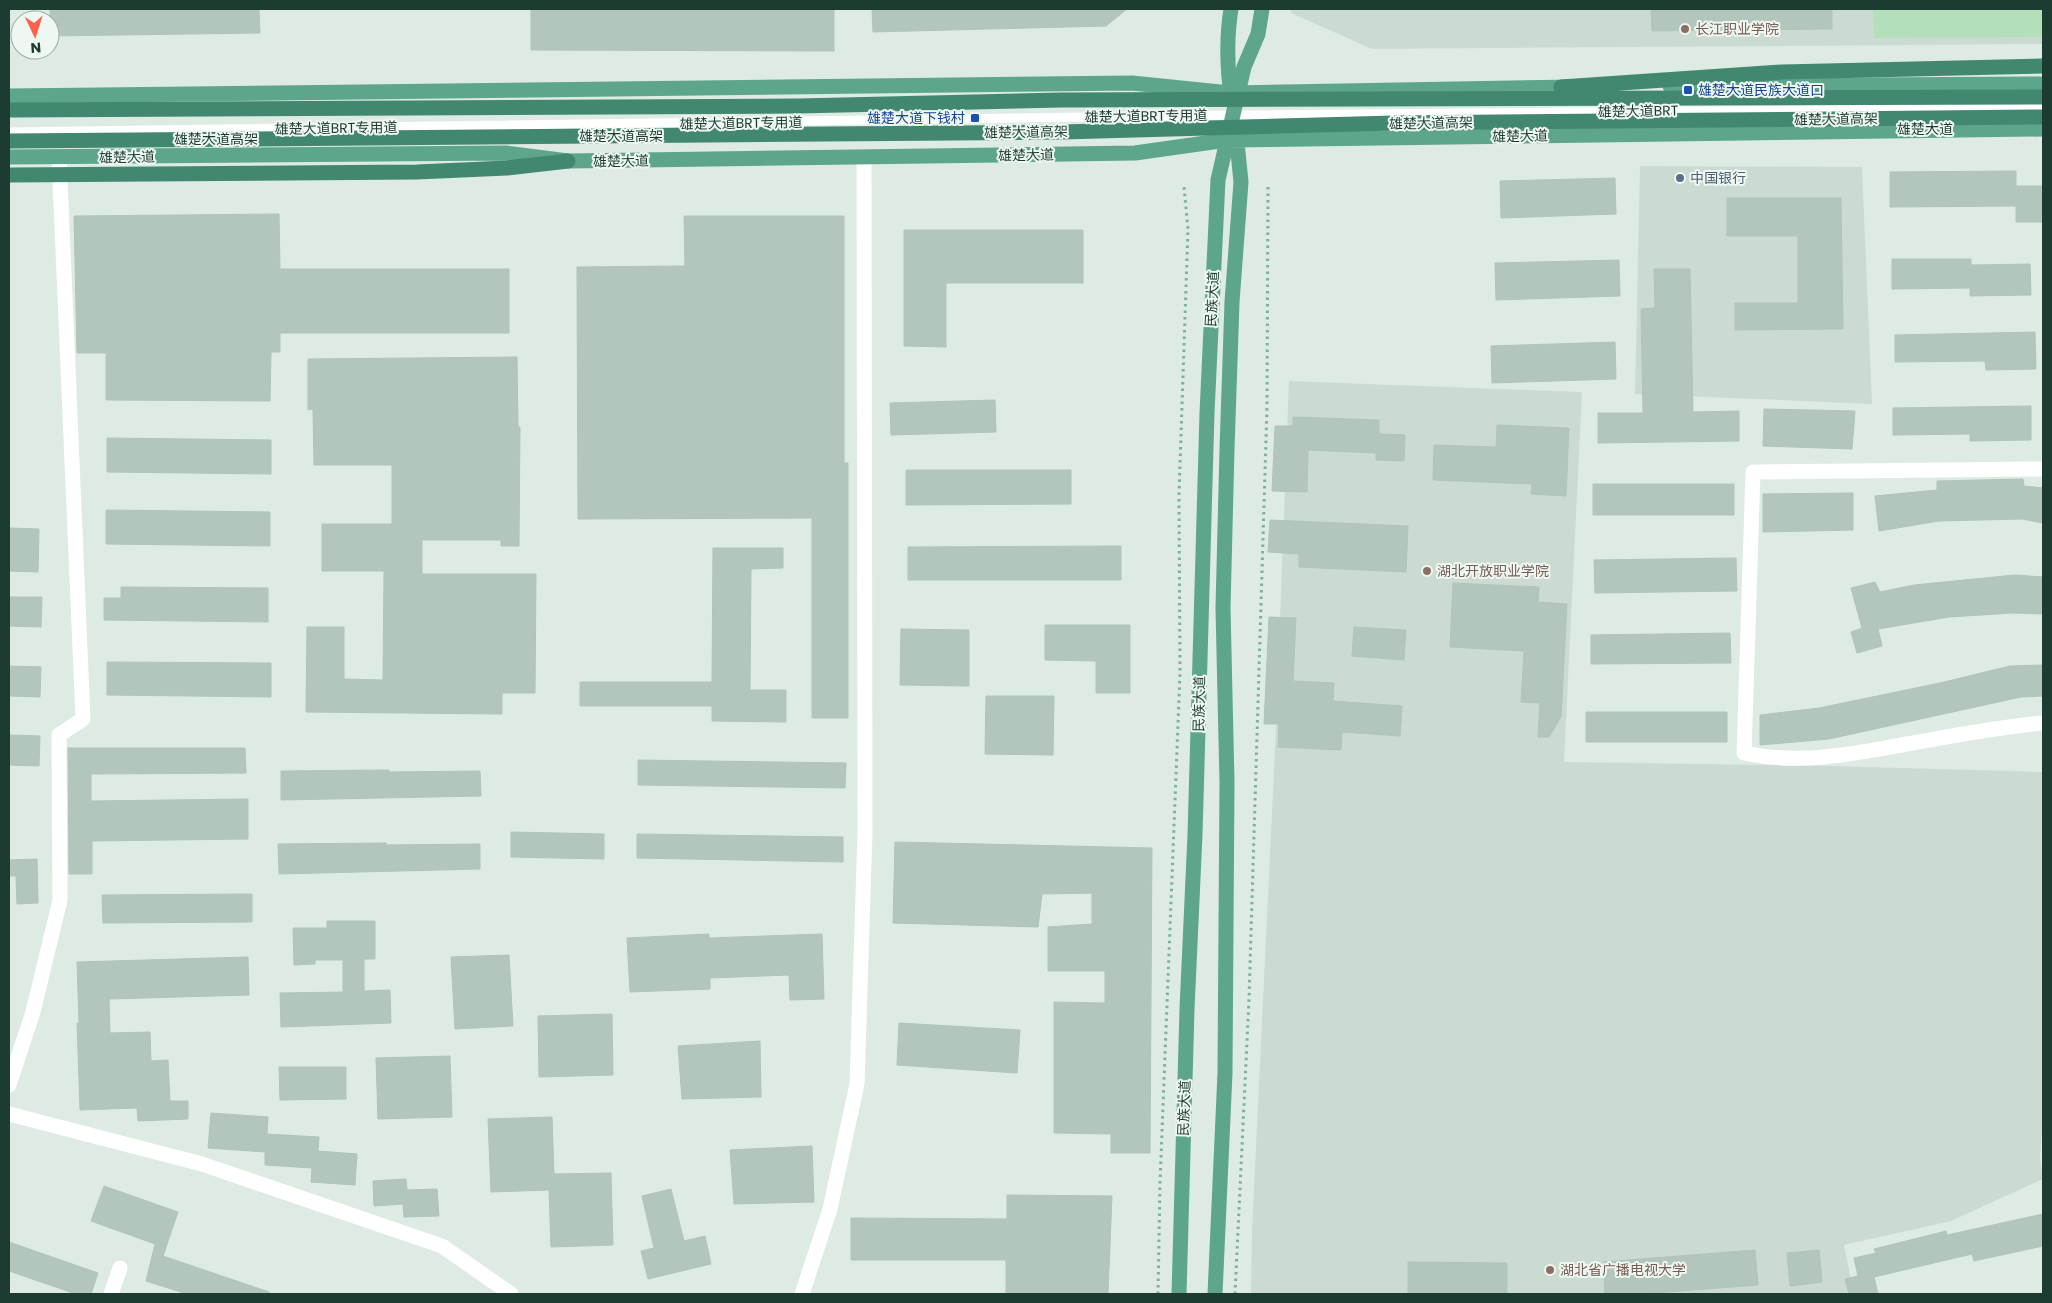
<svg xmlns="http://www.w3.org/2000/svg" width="2052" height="1303" font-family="Poppins,'Noto Sans SC',sans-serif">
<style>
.built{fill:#cbdbd2}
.green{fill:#b3dfba}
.building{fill:#b2c6bc;stroke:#afc5ba}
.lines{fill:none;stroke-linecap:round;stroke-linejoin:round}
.path{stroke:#7ab29b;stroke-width:3;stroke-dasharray:2.5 4;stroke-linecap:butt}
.service{stroke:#fff;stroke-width:9}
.minor{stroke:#fff;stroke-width:15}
.tertiary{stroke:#fff;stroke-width:15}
.primary{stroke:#5da68b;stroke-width:15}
.trunk{stroke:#428870;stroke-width:15}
.education-dot{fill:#8d6e63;stroke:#eef7f2;stroke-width:2}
.transit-dot{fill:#1a4fb4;stroke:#eef7f2;stroke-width:2}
.service-dot{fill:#5c6f8a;stroke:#eef7f2;stroke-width:2}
.labels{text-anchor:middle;stroke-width:4;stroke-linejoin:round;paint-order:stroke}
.education-label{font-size:14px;fill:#785e54;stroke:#eef7f2;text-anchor:start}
.transit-label{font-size:14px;fill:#164399;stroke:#eef7f2;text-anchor:start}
.street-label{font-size:14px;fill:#1d3c31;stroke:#eef7f2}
.service-label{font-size:14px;fill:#4e5e75;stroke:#eef7f2;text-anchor:start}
</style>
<rect width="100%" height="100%" fill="#ddebe3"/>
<path class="built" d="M1291 9H2043V44L1372 49 1291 13Z
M1640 166 1862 167 1872 404 1635 394Z
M1289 381 1582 392 1564 762 1833 766 2043 772V1109L2040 1159 2043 1179 1951 1221 1844 1245 1854 1294H1251L1252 1231 1275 750Z"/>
<path class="green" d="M1873 9H2043V37L1874 38Z"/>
<path class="building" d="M50 9H259L260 33 50 36Z
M531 9H834V51L531 50Z
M872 9H1127L1106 26 873 32Z
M1651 9H1832V29L1652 31Z
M2016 171V186H2043V222H2016V206L1890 207V172Z
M1615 178 1616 214 1501 218 1500 181Z
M1727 198H1841L1843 329 1735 330V303H1798V236H1727Z
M279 214 280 269H509V333H280V352H271L270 401 106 400V353H77L74 216Z
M684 216H844V463H848V718H812V518L578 519 577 267 685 266Z
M904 230H1083V283H946V347L904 346Z
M1892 259H1971V265L2030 264 2031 295 1970 296V288L1892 289Z
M1619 260 1620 296 1496 300 1495 263Z
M1654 269H1690L1693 412 1739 411V441L1598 443V413H1643L1641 309 1655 308Z
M2035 332 2036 369 1986 370 1985 361 1895 362V335Z
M1615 342 1616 379 1492 383 1491 346Z
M517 357 518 427H520L519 546H501V540H422V574H536L535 693H502V714L306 712 307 627H344V679L383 680 384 571H322V524H392V465H314L313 409 308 410V359Z
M995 400 996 432 891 435 890 403Z
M2031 406V440L1970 441V434L1893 435V408Z
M1764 409 1855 411 1852 449 1763 446Z
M1293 417 1379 420V434L1405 435 1404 461 1376 460V453L1308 450 1307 492 1272 491 1275 426H1293Z
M1497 425 1569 428 1566 496 1531 494 1532 484 1433 480 1434 445 1496 447Z
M107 438 271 440V474L107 472Z
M906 470H1071V504L906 505Z
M2023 479 2024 486 2043 488V523L2022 519 1939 521 1879 531 1875 496 1937 490V481Z
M1593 484H1734V515H1593Z
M1853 493V530L1763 532V494Z
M106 510 270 512V546L106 544Z
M1270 520 1408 526 1406 572 1299 567V554L1268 552Z
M9 528 39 529 38 572 9 571Z
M1121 546V580H908V547Z
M713 548H783V568L751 569 750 690H786V722L712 721V706H580V682H712Z
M1736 558 1737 591 1595 593 1594 560Z
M2015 575 2043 577V614L2012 613 1949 617 1878 629 1882 646 1857 653 1851 632 1862 628 1851 588 1875 582 1880 592 1914 585Z
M1453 583 1539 587 1538 602 1567 604 1561 717 1549 737H1538L1540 703 1521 702 1524 651 1450 647Z
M121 587 268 588V622L104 620V598H121Z
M9 597H42L41 627 9 626Z
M1269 617 1296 618 1293 681 1334 683 1333 701 1402 706 1400 736 1342 732 1341 750 1278 747 1279 724H1264Z
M1045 625H1130V693H1096V661L1045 660Z
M1354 627 1406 630 1404 660 1352 656Z
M901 629 969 630V686L900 685Z
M1730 633 1731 663 1591 664V635Z
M107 662 271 663V697L107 695Z
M2043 665V696L2021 697 1829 739 1760 745V715L1819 708 1940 683 2010 666Z
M9 666 41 667 40 697 9 696Z
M986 696H1054L1053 755 985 754Z
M1586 712H1727V742H1586Z
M9 735 40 736 39 766 9 765Z
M68 748H245L246 773 91 774V801L248 799V839L92 841V874H69Z
M638 760 846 763 845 788 638 785Z
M389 770V772L480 771 481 796 281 800V771Z
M511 832 604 834V859L511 857Z
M637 834 843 837V862L637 858Z
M895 842 1152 848 1150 1153H1111V1134L1054 1133V1002L1105 1003V971H1048V927L1092 924V893L1042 894 1038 927 893 923Z
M386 843V845L480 844V869L279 874 278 844Z
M37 859 38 903 17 904 16 876H9V860Z
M252 894V922L103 923 102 895Z
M327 921H375V959H364V991L390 990 391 1023 281 1027 280 993 343 992V960H315V964L294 965 293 928H327Z
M709 934V938L822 934 824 999 790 1000 789 975 710 978V989L630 992 627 938Z
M509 955 513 1026 455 1029 451 957Z
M248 957 249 995 109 999 110 1033 150 1032 151 1061 168 1060 170 1101H188V1119L138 1121 137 1108 80 1110 77 1023H79L77 962Z
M612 1014 613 1075 539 1077 538 1016Z
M899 1023 1020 1030 1017 1073 897 1065Z
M760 1041 761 1097 682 1099 678 1046Z
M450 1056 452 1117 378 1119 376 1058Z
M279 1067H346V1099L280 1100Z
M211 1113 268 1117 267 1134 319 1137 318 1151 357 1154 355 1185 311 1182 312 1168 265 1165V1152L208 1148Z
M552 1117 554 1174 611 1173 613 1245 551 1247 549 1190 491 1192 488 1119Z
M812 1146 814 1202 734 1204 730 1150Z
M406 1179 407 1190 437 1189 439 1216 404 1217 403 1204 374 1206 373 1181Z
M104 1186 178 1212 163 1256 269 1292V1294H187L146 1281 155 1244 91 1221Z
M671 1189 684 1241 705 1236 711 1264 648 1279 641 1251 654 1248 642 1196Z
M1007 1195 1112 1196 1108 1294H1006V1260H851V1218L1007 1219Z
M2043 1214V1246L1974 1261 1972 1254 1874 1277 1878 1294H1849L1845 1279 1858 1276 1854 1258 1876 1253 1874 1249 1946 1231 1947 1235Z
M9 1242 98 1273 91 1294H76L9 1271Z
M1755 1250 1758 1285 1641 1294H1605L1603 1262Z
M1819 1250 1822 1282 1790 1286 1787 1253Z
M1408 1262 1507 1263V1294H1408Z"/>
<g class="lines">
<path class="path" d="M1158 1294 1160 1183 1180 673 1179 494 1188 229 1184 187
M1235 1294 1249 999 1267 407 1268 187"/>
<path class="service" d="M9 132 1234 115 2043 108"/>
<path class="minor" d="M2043 469 1753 472 1744 753C1800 765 1852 754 1907 744 1952 736 1997 727 2043 723
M9 1085 33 1012 60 900 59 735 83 719 59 157
M9 1114 202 1164 442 1246 511 1294
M111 1294 120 1268"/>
<path class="tertiary" d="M802 1294 830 1209 857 1084 865 832 864 157"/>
<path class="primary" d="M1231 9C1226 40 1227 70 1232 102
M1670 86 2043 84
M9 96 1132 83 1230 93 1574 87
M9 157 506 153 568 161 1135 153 1227 140 2043 129
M1179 1294 1187 1009 1195 835 1207 413 1218 180 1244 67 1258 34 1262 9
M1215 1294 1225 1073 1227 782 1223 608 1227 449 1232 302 1241 182 1236 132"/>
<path class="trunk" d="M1561 87 1782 72 2043 66
M9 110 798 106 1062 100 2043 97
M9 141 1062 132 1394 123 2043 117
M9 175 417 172 507 168 568 161"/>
</g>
<g class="education-dot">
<circle cx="1685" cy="29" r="5"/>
<circle cx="1427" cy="571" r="5"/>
<circle cx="1550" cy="1270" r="5"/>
</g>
<g class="transit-dot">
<rect x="1683" y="85" width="10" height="10" rx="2.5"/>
<rect x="970" y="113" width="10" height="10" rx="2.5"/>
</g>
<circle class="service-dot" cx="1680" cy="178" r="5"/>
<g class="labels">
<g class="education-label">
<text x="1695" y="34">长江职业学院</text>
<text x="1437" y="576">湖北开放职业学院</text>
<text x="1560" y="1275">湖北省广播电视大学</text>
</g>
<g class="transit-label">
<text x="1698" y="95">雄楚大道民族大道口</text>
<text x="965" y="123" text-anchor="end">雄楚大道下钱村</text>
</g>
<g class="street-label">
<text transform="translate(1638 111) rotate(-1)" y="5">雄楚大道BRT</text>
<text transform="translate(1146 116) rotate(-1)" y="5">雄楚大道BRT专用道</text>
<text transform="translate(1836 119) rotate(-1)" y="5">雄楚大道高架</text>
<text transform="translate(741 123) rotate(-1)" y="5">雄楚大道BRT专用道</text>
<text transform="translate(1431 123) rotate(-1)" y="5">雄楚大道高架</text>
<text transform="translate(336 128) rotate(-1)" y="5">雄楚大道BRT专用道</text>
<text x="1925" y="134">雄楚大道</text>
<text transform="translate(1026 132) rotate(-1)" y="5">雄楚大道高架</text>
<text x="621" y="141">雄楚大道高架</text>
<text transform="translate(1520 136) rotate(-1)" y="5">雄楚大道</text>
<text x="216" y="144">雄楚大道高架</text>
<text transform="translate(1026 155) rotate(-1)" y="5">雄楚大道</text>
<text transform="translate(127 157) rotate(-1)" y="5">雄楚大道</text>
<text transform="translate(621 161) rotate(-1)" y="5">雄楚大道</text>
<text transform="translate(1212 299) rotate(-87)" y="5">民族大道</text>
<text transform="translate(1199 704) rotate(-89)" y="5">民族大道</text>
<text transform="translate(1184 1108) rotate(-88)" y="5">民族大道</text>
</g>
<g class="service-label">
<text x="1690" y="183">中国银行</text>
</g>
</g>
<rect width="2052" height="1303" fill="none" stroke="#1d3c31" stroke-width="20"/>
<g transform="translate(35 35) rotate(176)"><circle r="24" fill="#eef7f2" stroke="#9aaca5"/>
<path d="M0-4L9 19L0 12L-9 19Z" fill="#ff6147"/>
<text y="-8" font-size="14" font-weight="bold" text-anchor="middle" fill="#1d3c31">N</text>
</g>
</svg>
